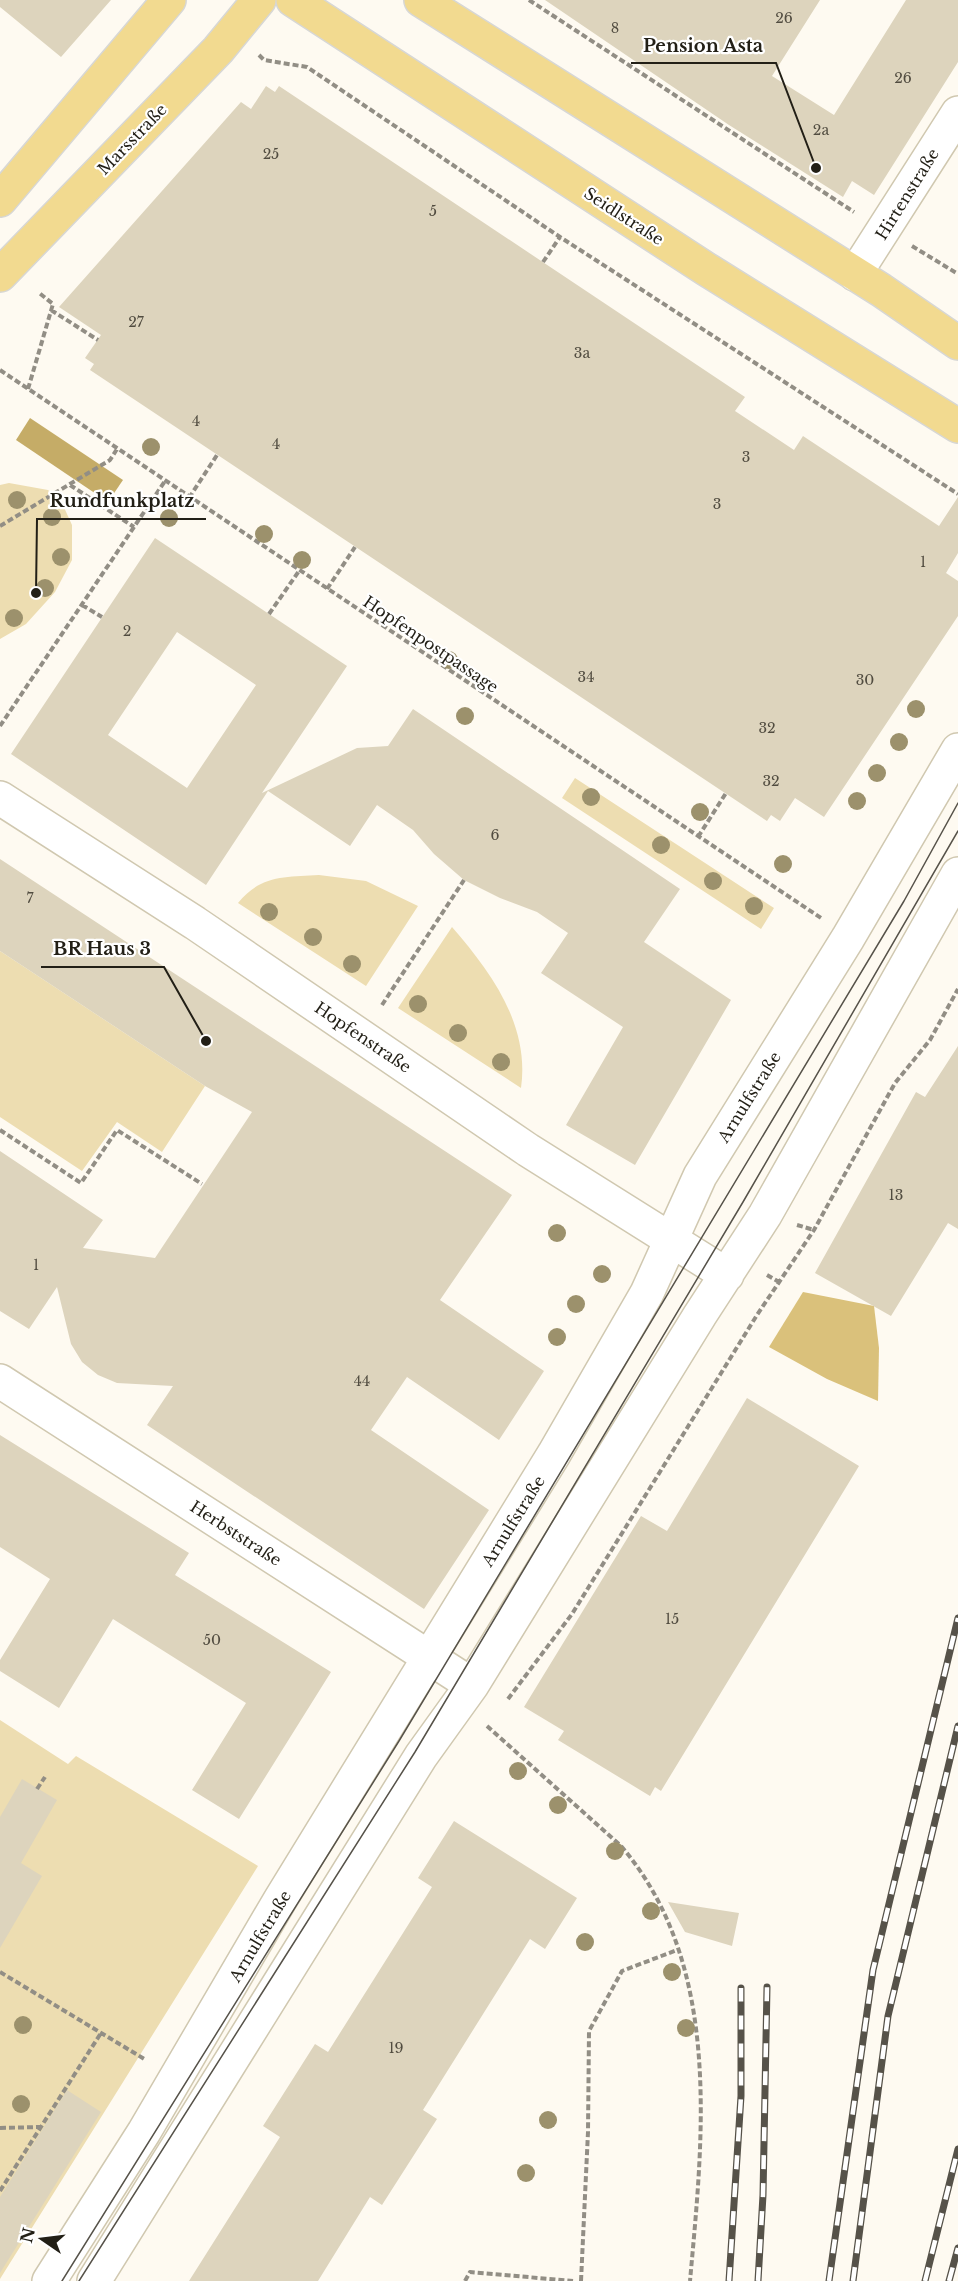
<svg xmlns="http://www.w3.org/2000/svg" width="958" height="2281" font-family="'Libre Baskerville',serif">
<style>
.green{fill:#edddb1}
.forest{fill:#dac17b}
.water{fill:#c5ac67}
.building{fill:#ddd4bd;fill-rule:evenodd}
.lines{fill:none;stroke-linecap:round;stroke-linejoin:round}
.minor-casing{stroke:#d0c8b0;stroke-width:36}
.major-casing{stroke:#d7d7d5;stroke-width:36}
.path{stroke:#928e85;stroke-width:4;stroke-dasharray:6 3;stroke-linecap:butt}
.minor{stroke:#fff;stroke-width:33}
.major{stroke:#f2da90;stroke-width:33}
.tram{stroke:#565249;stroke-width:1.5}
.rail-casing{stroke:#565249;stroke-width:7}
.rail{stroke:#fff;stroke-width:4.5;stroke-dasharray:14;stroke-linecap:butt}
.tree{fill:#9c916c}
.labels{text-anchor:middle;stroke-width:4.5;stroke-linejoin:round;paint-order:stroke}
.number-label{font-size:14px;fill:#514c40}
.street-label{font-size:16px;fill:#221f16;stroke:#fff}
.leader{fill:none;stroke:#221f16;stroke-width:2}
.callout-dot{fill:#221f16;stroke:#fff;stroke-width:2}
.callout-label{font-size:18px;text-anchor:middle;font-weight:bold;fill:#221f16;stroke:#fff;stroke-width:4.5;stroke-linejoin:round;paint-order:stroke}
</style>
<rect width="100%" height="100%" fill="#fefaf1"/>
<path class="green" d="M9 483 48 490 62 503 72 525V560L55 592 26 624 0 639V485Z
M575 778 774 908 761 929 562 798Z
M319 875 366 881 418 906 366 986 238 903C260 875 286 877 319 875Z
M452 927C491 972 530 1025 521 1088L398 1008Z
M0 951 205 1086 162 1152 117 1122 82 1171 0 1117Z
M0 1720 68 1764 76 1756 258 1866 0 2279Z"/>
<path class="forest" d="M803 1292 874 1306 879 1348 878 1401 827 1379 769 1347Z"/>
<path class="water" d="M30 418 123 480 108 502 16 440Z"/>
<path class="building" d="M0 0H111L61 57 0 7Z
M545 0H820L772 76 834 115 906 0H958V62L874 195 852 181 843 197 729 125Z
M266 86 275 92 279 86 745 397 735 411 794 450 803 436 939 526 958 497V553L946 573 958 581V616L824 817 795 798 780 821 771 815 767 821 90 370 94 364 85 358 101 335 59 307 241 102 251 109Z
M155 538 347 666 262 793 357 748 388 746 413 709 680 889 644 942 731 1000 635 1165 566 1125 623 1027 541 973 568 933 537 912 500 898 464 880 434 854 413 830 377 805 350 846 268 791 206 885 11 754ZM177 632 256 685 187 788 108 735Z
M0 859 512 1195 440 1300 544 1371 499 1440 407 1377 371 1430 489 1510 424 1609 147 1425 173 1386 117 1383 98 1375 82 1362 71 1344 57 1287 29 1329 0 1311V1151L103 1220 83 1248 155 1258 252 1112 205 1086 0 951Z
M958 1046V1229L948 1223 891 1316 815 1273 916 1092 925 1097Z
M747 1398 859 1466 661 1791 655 1787 650 1796 558 1740 564 1731 524 1707 641 1516 667 1531Z
M0 1435 189 1553 175 1575 331 1672 239 1819 192 1790 246 1703 113 1619 59 1708 0 1671V1660L50 1579 0 1547Z
M22 1779 57 1800 21 1863 42 1876 0 1948V1817Z
M454 1821 577 1898 545 1949 530 1939 423 2110 437 2119 382 2205 370 2197 318 2281H189L280 2137 263 2126 315 2044 328 2052 432 1887 418 1878Z
M668 1902 739 1913 732 1946 685 1932Z
M67 2090 101 2112 0 2273V2197Z"/>
<g class="lines">
<g class="minor-casing">
<path id="minor" d="M855 274 958 113
M0 798 195 923 528 1150 727 1275
M0 1381 472 1685
M49 2281 144 2132 280 1900 554 1454 647 1293 700 1176 848 938 958 750
M94 2281 421 1756 472 1685 700 1315 765 1215 958 874"/>
</g>
<g class="major-casing">
<path id="major" d="M293 0 706 269 958 426
M421 0 881 290 958 343
M0 200 169 0
M0 275 218 50 259 0"/>
</g>
<path class="path" d="M529 0 854 212
M259 55 264 60 307 67 560 237 958 494
M912 246 958 274
M543 262 560 237
M51 310 98 340
M0 370 821 918
M28 389 53 304 38 292
M70 485 134 527
M189 498 217 455
M0 526 110 460 117 449
M327 589 355 547
M82 605 102 617
M269 614 299 571
M0 726 165 481
M698 837 726 793
M382 1005 464 880
M0 1130 81 1183 117 1130 202 1184
M797 1225 814 1230
M767 1275 779 1282
M508 1699 572 1614 757 1315 814 1230 895 1083 930 1040 958 989
M487 1726 621 1846C723 1965 703 2136 690 2281
M37 1789 45 1777
M0 1972 146 2060
M0 2128 40 2127
M0 2191 101 2033
M465 2281 470 2272 573 2281
M581 2281 588 2132 589 2031 622 1971 677 1950"/>
<use href="#minor" class="minor"/>
<use href="#major" class="major"/>
<path class="tram" d="M62 2281 399 1741 904 901 958 803
M79 2281 415 1752 743 1202 958 831"/>
<g class="rail-casing">
<path id="rail" d="M729 2281 741 2096V1988
M758 2281 763 2195 767 1987
M829 2281 873 1970 958 1618
M853 2281 888 2016 958 1726
M925 2281 958 2149
M949 2281 958 2248"/>
</g>
<use href="#rail" class="rail"/>
</g>
<g class="tree">
<circle cx="151" cy="447" r="9"/>
<circle cx="17" cy="500" r="9"/>
<circle cx="52" cy="517" r="9"/>
<circle cx="169" cy="518" r="9"/>
<circle cx="264" cy="534" r="9"/>
<circle cx="61" cy="557" r="9"/>
<circle cx="302" cy="560" r="9"/>
<circle cx="45" cy="588" r="9"/>
<circle cx="14" cy="618" r="9"/>
<circle cx="449" cy="660" r="9"/>
<circle cx="916" cy="709" r="9"/>
<circle cx="465" cy="716" r="9"/>
<circle cx="899" cy="742" r="9"/>
<circle cx="877" cy="773" r="9"/>
<circle cx="591" cy="797" r="9"/>
<circle cx="857" cy="801" r="9"/>
<circle cx="700" cy="812" r="9"/>
<circle cx="661" cy="845" r="9"/>
<circle cx="783" cy="864" r="9"/>
<circle cx="713" cy="881" r="9"/>
<circle cx="754" cy="906" r="9"/>
<circle cx="269" cy="912" r="9"/>
<circle cx="313" cy="937" r="9"/>
<circle cx="352" cy="964" r="9"/>
<circle cx="418" cy="1004" r="9"/>
<circle cx="458" cy="1033" r="9"/>
<circle cx="501" cy="1062" r="9"/>
<circle cx="557" cy="1233" r="9"/>
<circle cx="602" cy="1274" r="9"/>
<circle cx="576" cy="1304" r="9"/>
<circle cx="557" cy="1337" r="9"/>
<circle cx="518" cy="1771" r="9"/>
<circle cx="558" cy="1805" r="9"/>
<circle cx="615" cy="1851" r="9"/>
<circle cx="651" cy="1911" r="9"/>
<circle cx="585" cy="1942" r="9"/>
<circle cx="672" cy="1972" r="9"/>
<circle cx="23" cy="2025" r="9"/>
<circle cx="686" cy="2028" r="9"/>
<circle cx="21" cy="2104" r="9"/>
<circle cx="548" cy="2120" r="9"/>
<circle cx="526" cy="2173" r="9"/>
</g>
<g class="labels">
<g class="number-label">
<text x="784" y="23">26</text>
<text x="615" y="33">8</text>
<text x="903" y="83">26</text>
<text x="821" y="135">2a</text>
<text x="271" y="159">25</text>
<text x="433" y="216">5</text>
<text x="136" y="327">27</text>
<text x="582" y="358">3a</text>
<text x="196" y="426">4</text>
<text x="276" y="449">4</text>
<text x="746" y="462">3</text>
<text x="717" y="509">3</text>
<text x="923" y="567">1</text>
<text x="127" y="636">2</text>
<text x="586" y="682">34</text>
<text x="865" y="685">30</text>
<text x="767" y="733">32</text>
<text x="771" y="786">32</text>
<text x="495" y="840">6</text>
<text x="30" y="903">7</text>
<text x="896" y="1200">13</text>
<text x="36" y="1270">1</text>
<text x="362" y="1386">44</text>
<text x="672" y="1624">15</text>
<text x="212" y="1645">50</text>
<text x="396" y="2053">19</text>
</g>
<g class="street-label">
<text transform="translate(132 139) rotate(-46)" y="6">Marsstraße</text>
<text transform="translate(907 194) rotate(-58)" y="6">Hirtenstraße</text>
<text transform="translate(624 216) rotate(33)" y="6">Seidlstraße</text>
<text transform="translate(431 644) rotate(34)" y="6">Hopfenpostpassage</text>
<text transform="translate(363 1037) rotate(34)" y="6">Hopfenstraße</text>
<text transform="translate(749 1097) rotate(-58)" y="6">Arnulfstraße</text>
<text transform="translate(513 1521) rotate(-58)" y="6">Arnulfstraße</text>
<text transform="translate(236 1533) rotate(33)" y="6">Herbststraße</text>
<text transform="translate(260 1936) rotate(-59)" y="6">Arnulfstraße</text>
</g>
</g>
<path class="leader" d="M816 168L776 63H631M36 593L37 519H206M206 1041L164 967H41"/>
<g class="callout-dot">
<circle cx="816" cy="168" r="6"/>
<circle cx="36" cy="593" r="6"/>
<circle cx="206" cy="1041" r="6"/>
</g>
<g class="callout-label">
<text x="703" y="52">Pension Asta</text>
<text x="122" y="507">Rundfunkplatz</text>
<text x="102" y="955">BR Haus 3</text>
</g>
<g transform="translate(42 2239) rotate(284)" stroke="#ffffff" stroke-width="4.5" paint-order="stroke">
<path d="M0-4.5L10 22L0 15L-10 22Z" fill="#221f16"/>
<text y="-9" font-size="16" font-weight="bold" text-anchor="middle" fill="#221f16">N</text>
</g>
</svg>
